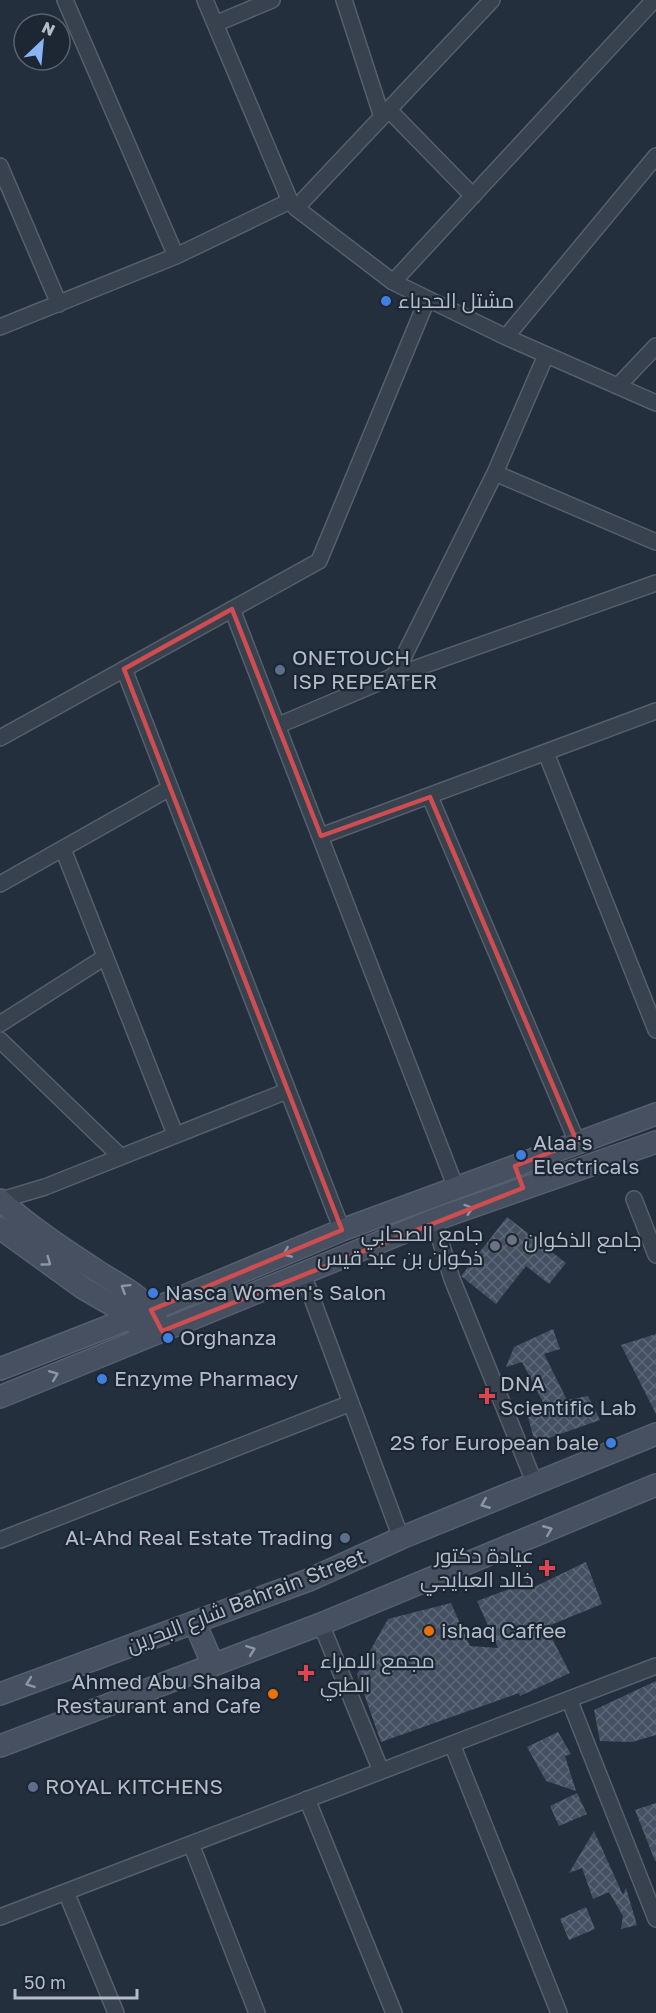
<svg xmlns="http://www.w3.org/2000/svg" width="656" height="2013" font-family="'Golos Text',Cairo,sans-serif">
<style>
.building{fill:url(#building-cross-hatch)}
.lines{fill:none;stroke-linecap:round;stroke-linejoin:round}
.street-casing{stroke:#565f6c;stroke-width:18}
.secondary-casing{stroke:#565f6c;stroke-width:24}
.street{stroke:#38414e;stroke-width:15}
.secondary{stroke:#465061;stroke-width:21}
.oneway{stroke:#8e96a5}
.marked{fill:none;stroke:#ce4d50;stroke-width:4.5;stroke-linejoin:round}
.shop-dot{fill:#3f7fe0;stroke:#1d2633;stroke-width:2}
.service-dot{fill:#5c6f8a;stroke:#1d2633;stroke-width:2}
.worship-dot{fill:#6b7280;stroke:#1d2633;stroke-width:2}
.health-dot{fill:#e0444e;stroke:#1d2633;stroke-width:2}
.food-dot{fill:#e8710a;stroke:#1d2633;stroke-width:2}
.labels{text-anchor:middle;stroke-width:4.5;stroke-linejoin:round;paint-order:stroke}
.poi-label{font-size:21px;fill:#b4bcc9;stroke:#1d2633;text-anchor:start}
.street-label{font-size:21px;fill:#b4bcc9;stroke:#1d2633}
</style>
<defs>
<pattern id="building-cross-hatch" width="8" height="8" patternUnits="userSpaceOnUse" patternTransform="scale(1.5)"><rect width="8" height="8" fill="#455162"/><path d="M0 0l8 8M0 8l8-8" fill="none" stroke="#5d6877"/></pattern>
</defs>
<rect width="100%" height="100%" fill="#242f3e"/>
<path class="building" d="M507 1217 566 1263 549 1284 526 1266 496 1304 461 1276Z
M553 1329 560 1349 544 1354 567 1400 588 1396 600 1420 535 1443 528 1417 546 1408 522 1362 506 1367 514 1347Z
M656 1334V1414L621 1345Z
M586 1562 602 1604 546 1627 570 1673 520 1696 519 1693 381 1742 357 1674 388 1619 451 1603 470 1646 498 1648 477 1601 528 1582 530 1589Z
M656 1681V1735L632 1742 600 1741 594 1710Z
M558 1732 571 1754 565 1756 576 1791 546 1781 527 1747Z
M577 1793 587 1814 559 1826 550 1806Z
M656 1803V1861H655L635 1810Z
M594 1831 623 1895 626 1888 637 1925 621 1929 623 1916 609 1892 593 1899 582 1868 569 1873Z
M586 1907 595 1929 569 1940 560 1919Z"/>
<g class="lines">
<g class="street-casing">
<path id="street" d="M65 0 176 256
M205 0 290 201 296 208 393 282 506 337 656 403
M344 0 382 117
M215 24 272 0
M389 110 473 196
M0 166 59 304
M296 208 492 0
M393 282 654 0
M0 327 176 256 290 201
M506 337 656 156
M618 386 656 346
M495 473 656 542
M232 609 456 1188
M124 669 342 1230
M394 676 495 473 546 355
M279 725 394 676 656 583
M0 738 319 561 427 300
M546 753 656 1030
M430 797 577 1142
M321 836 656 711
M63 849 175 1134
M0 884 170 788
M0 1024 105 957
M0 1040 120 1156
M634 1199 656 1255
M1 1200 45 1187 287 1091
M434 1220 452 1279 535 1484
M303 1274 401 1538
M0 1540 351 1403
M321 1624 381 1771
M569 1699 656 1919
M452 1744 559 2013
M307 1799 394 2013
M191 1844 257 2013
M66 1892 116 2013
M0 1917 656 1666"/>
</g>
<g class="secondary-casing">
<path id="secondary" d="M0 1200C30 1227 63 1249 97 1271 120 1286 143 1295 157 1320
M0 1228 83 1288 123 1311 138 1326
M0 1369 151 1310 342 1230 656 1114
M0 1397 434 1220 656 1142
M195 1623 213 1665
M0 1694 309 1580 401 1538 656 1434
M0 1746 321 1624 656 1485"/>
</g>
<use href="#street" class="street"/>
<use href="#secondary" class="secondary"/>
</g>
<defs><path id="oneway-chevron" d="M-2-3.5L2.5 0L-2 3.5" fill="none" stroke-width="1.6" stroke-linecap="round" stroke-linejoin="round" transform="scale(1.5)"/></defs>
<g class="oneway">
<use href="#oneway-chevron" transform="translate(469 1209) rotate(-18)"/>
<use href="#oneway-chevron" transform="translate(287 1253) rotate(157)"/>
<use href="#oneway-chevron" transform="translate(47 1262) rotate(36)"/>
<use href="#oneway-chevron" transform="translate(125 1288) rotate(-148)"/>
<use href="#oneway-chevron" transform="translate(54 1375) rotate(-22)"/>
<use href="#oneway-chevron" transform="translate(485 1504) rotate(158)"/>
<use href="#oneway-chevron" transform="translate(548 1530) rotate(-22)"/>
<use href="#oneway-chevron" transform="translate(251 1650) rotate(-21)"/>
<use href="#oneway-chevron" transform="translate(30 1683) rotate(160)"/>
</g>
<path class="marked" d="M232 609 321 836 430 797 577 1142 515 1166 523 1188 162 1331 151 1310 342 1230 124 669Z"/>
<g class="shop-dot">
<circle cx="386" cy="301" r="6"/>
<circle cx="521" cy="1155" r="6"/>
<circle cx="153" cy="1293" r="6"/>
<circle cx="168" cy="1338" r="6"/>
<circle cx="102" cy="1379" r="6"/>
<circle cx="611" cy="1443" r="6"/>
</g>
<g class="service-dot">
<circle cx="280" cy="670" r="6"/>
<circle cx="345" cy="1538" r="6"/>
<circle cx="33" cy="1787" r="6"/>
</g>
<g class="worship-dot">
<circle cx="512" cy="1240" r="6"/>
<circle cx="495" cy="1246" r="6"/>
</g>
<g class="health-dot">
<path d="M484 1387h6v6h6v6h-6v6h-6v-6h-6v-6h6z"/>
<path d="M544 1559h6v6h6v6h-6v6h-6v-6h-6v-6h6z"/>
<path d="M303 1664h6v6h6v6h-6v6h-6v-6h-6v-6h6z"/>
</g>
<g class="food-dot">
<circle cx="429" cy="1631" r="6"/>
<circle cx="273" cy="1694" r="6"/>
</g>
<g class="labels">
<g class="poi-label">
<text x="398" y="308">مشتل الحدباء</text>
<text x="292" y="665">ONETOUCH<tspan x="292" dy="24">ISP REPEATER</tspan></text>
<text x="533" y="1150">Alaa's<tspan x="533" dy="24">Electricals</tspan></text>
<text x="483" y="1241" text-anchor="end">جامع الصحابي<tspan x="483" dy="24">ذكوان بن عبد قيس</tspan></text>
<text x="524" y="1247">جامع الذكوان</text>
<text x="165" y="1300">Nasca Women's Salon</text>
<text x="180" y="1345">Orghanza</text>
<text x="114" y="1386">Enzyme Pharmacy</text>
<text x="500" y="1391">DNA<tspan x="500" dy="24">Scientific Lab</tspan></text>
<text x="599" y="1450" text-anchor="end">2S for European bale</text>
<text x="333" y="1545" text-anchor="end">Al-Ahd Real Estate Trading</text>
<text x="534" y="1563" text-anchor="end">عيادة دكتور<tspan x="534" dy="24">خالد العبايجي</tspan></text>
<text x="441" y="1638">ishaq Caffee</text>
<text x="320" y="1668">مجمع الامراء<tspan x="320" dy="24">الطبي</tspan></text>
<text x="261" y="1689" text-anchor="end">Ahmed Abu Shaiba<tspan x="261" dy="24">Restaurant and Cafe</tspan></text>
<text x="45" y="1794">ROYAL KITCHENS</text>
</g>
<g class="street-label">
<text transform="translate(246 1601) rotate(-21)" y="7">شارع البحرين Bahrain Street</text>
</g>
</g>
<g transform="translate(42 42) rotate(26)"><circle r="28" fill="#1d2633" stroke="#59626f" stroke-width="1.5"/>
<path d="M0-4.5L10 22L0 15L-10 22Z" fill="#8ab4f8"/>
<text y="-9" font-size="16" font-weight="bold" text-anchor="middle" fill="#b4bcc9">N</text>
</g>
<path d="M15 1989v9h122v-9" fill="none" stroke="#b4bcc9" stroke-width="3"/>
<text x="24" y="1989" font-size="18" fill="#b4bcc9" stroke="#1d2633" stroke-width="4.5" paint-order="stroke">50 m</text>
</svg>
